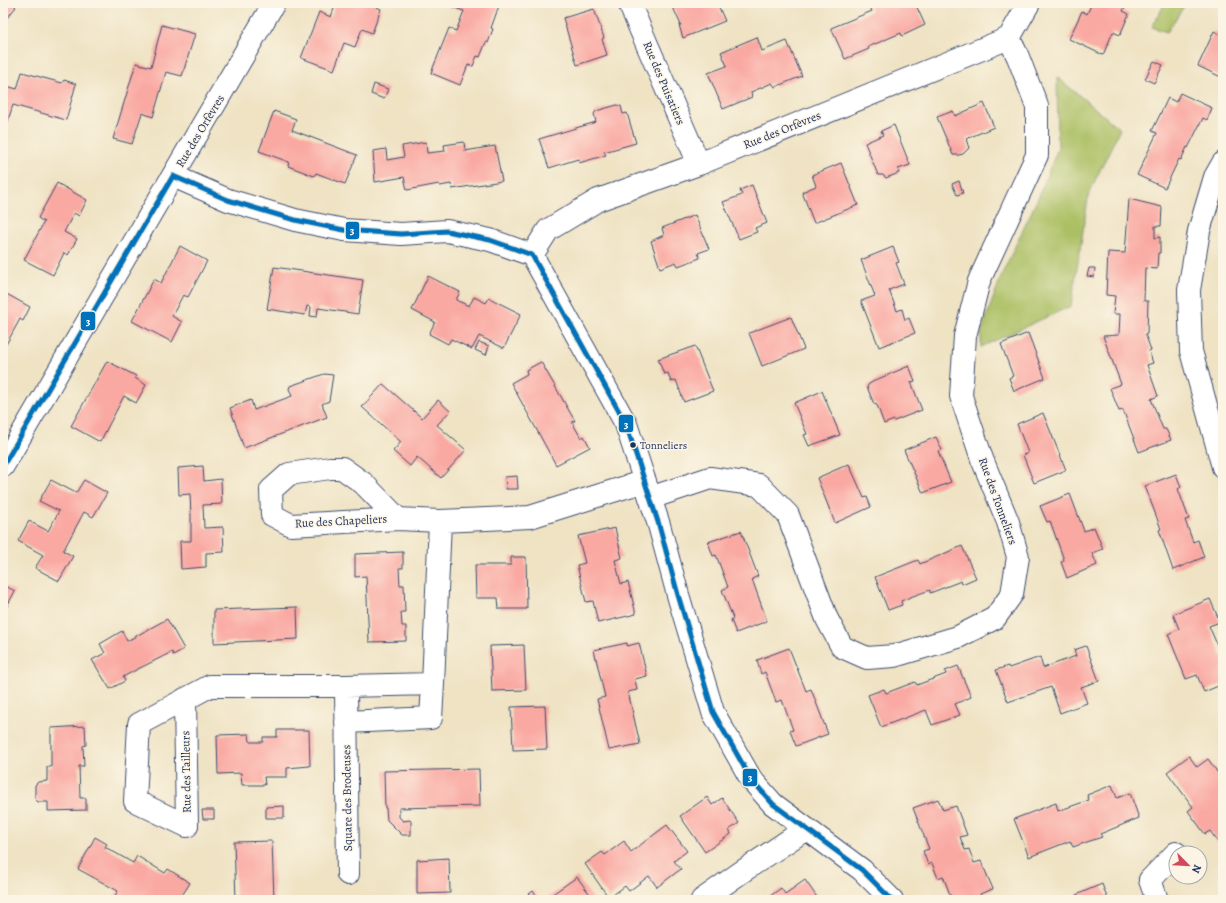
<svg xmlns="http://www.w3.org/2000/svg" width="1226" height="903" font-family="Alegreya,serif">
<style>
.green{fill:#abbf64;stroke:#637761}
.building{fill:#f9a8a2}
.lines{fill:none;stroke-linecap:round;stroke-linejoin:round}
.minor-casing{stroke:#3b4a6d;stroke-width:24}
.tertiary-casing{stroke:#3b4a6d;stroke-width:24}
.minor{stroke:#fff;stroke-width:22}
.tertiary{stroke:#fff;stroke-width:22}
.bus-1-casing{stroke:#fcf5e5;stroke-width:8}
.bus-1{stroke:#0071bb;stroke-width:5}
.bus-dot{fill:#1b2f5e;stroke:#fcf5e5;stroke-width:1.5}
.labels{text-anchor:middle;stroke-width:3;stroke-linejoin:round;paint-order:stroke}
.bus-label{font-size:11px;fill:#1b2f5e;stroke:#fcf5e5;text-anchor:start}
.street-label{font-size:12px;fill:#1b2f5e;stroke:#fcf5e5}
.line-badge{stroke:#fcf5e5;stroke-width:1.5}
.badge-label{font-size:11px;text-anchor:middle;font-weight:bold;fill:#fff}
</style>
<rect width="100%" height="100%" fill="#fcf5e5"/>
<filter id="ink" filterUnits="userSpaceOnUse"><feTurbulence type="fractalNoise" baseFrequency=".025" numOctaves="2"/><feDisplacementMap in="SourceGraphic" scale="8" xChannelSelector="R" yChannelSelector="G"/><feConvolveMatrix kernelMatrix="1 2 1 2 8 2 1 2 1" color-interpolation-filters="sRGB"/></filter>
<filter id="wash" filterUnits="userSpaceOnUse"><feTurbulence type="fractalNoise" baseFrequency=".012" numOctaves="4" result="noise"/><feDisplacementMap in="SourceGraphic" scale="16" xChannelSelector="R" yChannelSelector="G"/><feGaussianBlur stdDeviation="0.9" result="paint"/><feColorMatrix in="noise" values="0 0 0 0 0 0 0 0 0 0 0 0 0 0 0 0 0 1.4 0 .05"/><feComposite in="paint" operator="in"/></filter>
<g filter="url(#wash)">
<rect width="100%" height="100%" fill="#efe3c4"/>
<path class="green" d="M1165 3H1186L1167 32 1152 27Z
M1057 77 1120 129 1089 193 1071 306 981 347V332L1002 274 1038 198 1058 148Z"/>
<g id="blocks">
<path class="building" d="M3 3H11L16 7 3 23Z
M336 3H377L376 7 381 9 372 33 362 29 355 47 344 43 334 70 301 58 319 12 331 17Z
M454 3H500L491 28 493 29 488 43 486 42 480 57 477 56 473 66 468 65 460 85 431 73 449 28 456 31 464 11 452 7Z
M671 3H717L725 21 683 38 679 25H681Z
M868 3H915L925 25 902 36 901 33 868 47 869 49 845 59 831 28 872 11Z
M1092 3H1127L1123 11 1129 14 1120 35 1113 32 1103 55 1069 39 1082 11 1087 14Z
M594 9 604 38 602 39 607 55 577 65 563 18Z
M162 25 195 34 182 76 166 72 153 117 142 113 132 144 113 139 136 63 151 67Z
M1214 31 1223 36V78L1198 66Z
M757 37 762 51 787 41 802 76 775 87 772 83 751 92 752 97 723 109 708 73 727 66 721 52Z
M1154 61 1163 65 1154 83 1145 79Z
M22 72 62 83 64 80 76 84 66 120 13 105 3 136V85L17 89Z
M374 84 388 89 384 99 371 94Z
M1180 93 1212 108 1207 120 1203 118 1188 148 1187 147 1181 160 1179 159 1165 188 1137 175 1157 133 1152 131 1168 98 1176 102Z
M984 103 994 127 966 139 969 148 963 154 959 155H953L937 117 953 111 955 116Z
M617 105 621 106 623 114 627 113 636 143 604 152 606 155 579 163 578 159 549 168 539 139 596 122 594 114 596 111Z
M274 111 296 119 292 130 357 155 345 184 316 173 314 176 288 166 289 162 259 151Z
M894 125 910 165 898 169 899 173 886 178 883 175H878L865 143 883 135 881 131Z
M426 142 427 153 445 151 444 145 464 142 465 151 495 146 502 181 452 189 451 184 440 186 439 184 407 190 404 177 375 182 373 151 386 149 387 160 404 157 402 146Z
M841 163 858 205 814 223 802 192 816 186 812 175Z
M959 181 963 193 957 195 952 184Z
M57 183 87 200 79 216 74 213 64 232 77 239 68 255 64 253 53 275 24 260 44 222 38 218Z
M752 185 767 223 755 228 757 232 739 239 723 202 742 195 740 190Z
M1129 199 1162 207 1161 226H1155V238L1160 237V253H1158L1157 269 1145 268 1144 301H1148L1147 334H1145L1151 350 1149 351 1153 363 1147 365 1158 396 1151 399 1163 429H1166L1171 440 1139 452 1123 410 1119 411 1110 388 1121 384 1103 336 1119 335 1120 314H1113L1115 296 1106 295 1108 252 1125 253Z
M695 215 709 249 698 253 700 258 678 266 676 262 660 268 651 241 664 235 662 228Z
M180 246 207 261 188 297 183 295 172 316 182 322 172 342 132 321 154 279 161 283Z
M893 247 899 262 896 263 904 284 889 290 897 311 902 309 905 320 909 318 915 333 879 347 861 301 875 296 861 260Z
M274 267 363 280 358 314 318 308 317 317 310 316 311 307 307 306 305 315 267 309Z
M1089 268H1095L1094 277 1087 276Z
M428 276 460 292 456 300 469 306 474 297 486 303 489 298 521 314 504 348 479 336 472 349 451 339 448 344 429 334 435 322 412 310Z
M3 292 30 307 23 321 20 319 3 350Z
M791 317 804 349 762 366 749 333Z
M1028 333 1045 378 1014 391 1009 378 1013 376 1001 344Z
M479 342 489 346 486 355 475 350Z
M695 346 713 391 684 402 676 380 671 382 668 373 664 374 658 359Z
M107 361 136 376 135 378 146 385 136 403 124 396 100 442 71 426Z
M541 362 575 421 572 422 581 438 584 436 590 447 556 465 511 383 527 374 526 370Z
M909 366 915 381 911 382 922 410 894 421V420L884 424 877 405 874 404 867 387 869 384 878 379Z
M324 374 333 375 329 401 322 404 327 417 244 448 230 408 251 400 254 410 292 396 289 389 290 386Z
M383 384 422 418 438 400 450 411 437 425 466 450 441 478 417 457 410 466 393 451 401 442 362 407Z
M822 391 840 435 809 446 804 435 807 434 794 403Z
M1043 413 1066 470 1034 483 1023 455 1028 453 1017 424Z
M936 437 942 450 938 451 951 482 923 493 904 450Z
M849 464 864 498 867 497 871 507 835 523 817 478Z
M203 466 204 481 221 479 222 504 203 505 204 528 223 527 224 552 206 553V567L181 569 180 541H191V516L190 494 179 495 178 468Z
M1176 474 1181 487 1178 489 1189 519 1185 520 1193 542 1198 540 1204 557 1173 570 1159 530 1161 529 1145 486Z
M517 476 518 489H506L505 477Z
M51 480 76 493 84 480 107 493 93 517 84 512 63 551 73 556 59 581 35 568 43 555 18 541 29 521 48 531 59 511 39 501Z
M1070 494 1084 531 1094 527 1103 549 1092 553 1097 565 1067 578 1061 562 1064 560 1050 521 1047 522 1040 506Z
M615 528 622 558 615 560 621 584 628 582 636 614 598 623 593 601 586 602 577 565 585 563 578 536Z
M741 531 758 576 752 579 767 621 736 633 731 620 733 618 722 590 728 587 716 555 713 556 708 542Z
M962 546 976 578 962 584 961 581 930 593V590L913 596 901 601 902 605 888 610 875 577 918 560 920 564Z
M403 552V568H399L400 585H404L405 612H401L402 626H406V641L369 642 366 576 355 577V554Z
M511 557H526L527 609H499L498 598H476L475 565H511Z
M3 585 15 591 3 614Z
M1210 599 1220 622 1209 626 1222 656H1223V684L1204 692 1197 675 1186 679 1168 634 1179 629 1173 614Z
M297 607 298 639 214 643V610Z
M167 619 184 649 173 655 172 652 132 672 123 677 125 681 110 689 92 660 105 653 100 644 122 631 127 641Z
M627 643V646L639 643 647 676 635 679 637 690 628 692 640 744 609 750 597 699 605 697 594 650Z
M524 645 526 690 492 691 490 646Z
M1086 646 1099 681 1081 687 1087 703 1060 713 1051 687 1008 702 996 670 1008 666 1009 668 1040 657 1043 668 1076 656 1074 650Z
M789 648 806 691 811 689 828 734 796 746 790 731 793 730 782 700 776 702 765 672 761 674 757 660Z
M958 666 971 697 955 704 960 715 932 725 926 710 881 727 868 695 884 689 886 693 915 682 917 685 946 674 945 671Z
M545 706 547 749 513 750 511 707Z
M85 726 86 745 83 746 84 766H79L80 798H86V810L48 811V802H38L35 799V785L38 782 47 781V767H51V728Z
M277 730H309L310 766 287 768V777H264L265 785H242L241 773 218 774 217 735 249 734 250 742H263V737H277Z
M1189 756 1197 767 1208 759 1223 780V849L1210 831 1205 834 1188 811 1193 807 1167 772Z
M479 769 480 806 399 808V817L403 821 411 820V835H402L387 820 386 808H385L384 771Z
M1112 785 1117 798 1130 793 1139 818 1100 834 1102 837 1087 842 1073 847 1070 841 1029 857 1014 819 1056 803 1058 811 1089 800 1087 795Z
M707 797 712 805 722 798 739 823 729 830 731 834 705 852 680 816Z
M938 799 943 810 956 806 967 835 960 837 965 850 969 849 974 863 981 861 993 889 980 894 982 900H952L943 876 938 878 932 863 928 865 923 851 929 849 913 808Z
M284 806V818H266V807Z
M202 810H214V819H203Z
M667 825 687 851 674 861 681 869 657 887 649 876 629 891 625 886 609 898 585 864 602 852 605 855 624 841 631 852Z
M95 837 107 844 105 847 133 863 137 856 165 873 168 869 190 883 179 900H149L147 899 146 900H119L114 897 118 891 78 869Z
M272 841 274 900H236L234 842Z
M449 858 450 893 417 894V860Z
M577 877 594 900H544Z
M805 880 819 900H765L781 888 785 894Z
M1102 884 1108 900H1078L1076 895Z
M533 891 540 900H521Z"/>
</g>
</g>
<g filter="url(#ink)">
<use href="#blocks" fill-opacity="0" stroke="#3b4a6d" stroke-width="1"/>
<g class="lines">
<g class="minor-casing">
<path id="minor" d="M629 3 699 164
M173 176 228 200 295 220 344 230 401 234 447 231 490 240 532 255 626 424 659 525 678 595 713 712 751 779 773 804 862 870 892 900
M532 255 548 230 598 200 699 164 1009 38 1029 3
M3 466 274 3
M650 498 710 478 759 485 788 515 827 619 842 647 867 658 894 656 958 637 995 618 1012 594 1018 557 1008 522 982 459 961 396 965 336 979 281 1037 155V106L1018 57 1009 38
M398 519 363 483 342 468H330L289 474 271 490 272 515 291 525 398 519 440 521 530 517 645 481
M433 684 440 521
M185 699 187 826 135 801 139 724 210 686H346
M346 722 431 718 433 684 346 686 348 874
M702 900 740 873 806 829
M1157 900 1150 880 1176 853"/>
</g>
<g class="tertiary-casing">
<path id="tertiary" d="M1223 163 1215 177 1199 231 1189 290 1191 351 1223 467"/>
</g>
<use href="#minor" class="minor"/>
<use href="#tertiary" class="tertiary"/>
<g class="bus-1-casing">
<path id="bus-1" d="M173 176 228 200 295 220 344 230 401 234 447 231 490 240 532 255 626 424 659 525 678 595 713 712 751 779 773 804 862 870 892 900
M3 466 173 176"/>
</g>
<use href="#bus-1" class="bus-1"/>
</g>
</g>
<circle class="bus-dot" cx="633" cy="445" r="3.5"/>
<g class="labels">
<g class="bus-label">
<text x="640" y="449">Tonneliers</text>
</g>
<g class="street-label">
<text transform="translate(664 83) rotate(67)" y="4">Rue des Puisatiers</text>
<text transform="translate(782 130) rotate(-22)" y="4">Rue des Orfèvres</text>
<text transform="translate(200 131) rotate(-59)" y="4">Rue des Orfèvres</text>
<text transform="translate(998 501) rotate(70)" y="4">Rue des Tonneliers</text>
<text transform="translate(341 521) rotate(-3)" y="4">Rue des Chapeliers</text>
<text transform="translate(186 772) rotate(-91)" y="4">Rue des Tailleurs</text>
<text transform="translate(347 798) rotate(-91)" y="4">Square des Brodeuses</text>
</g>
</g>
<g class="line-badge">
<rect x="345" y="221" width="15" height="19" rx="4" fill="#0071bb"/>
<rect x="80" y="311" width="16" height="20" rx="4" fill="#0071bb"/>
<rect x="618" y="414" width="16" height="19" rx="4" fill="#0071bb"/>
<rect x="742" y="768" width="16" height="19" rx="4" fill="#0071bb"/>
</g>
<g class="badge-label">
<text x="352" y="234">3</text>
<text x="88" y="325">3</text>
<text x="626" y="428">3</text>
<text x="750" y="781">3</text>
</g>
<rect width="1226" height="903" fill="none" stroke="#fcf5e5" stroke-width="16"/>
<g transform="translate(1188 865) rotate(114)"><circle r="19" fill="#fcf5e5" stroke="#a2a6af"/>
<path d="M0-3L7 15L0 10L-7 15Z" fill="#d1495b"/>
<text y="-6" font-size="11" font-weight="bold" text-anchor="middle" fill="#1b2f5e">N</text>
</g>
</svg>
